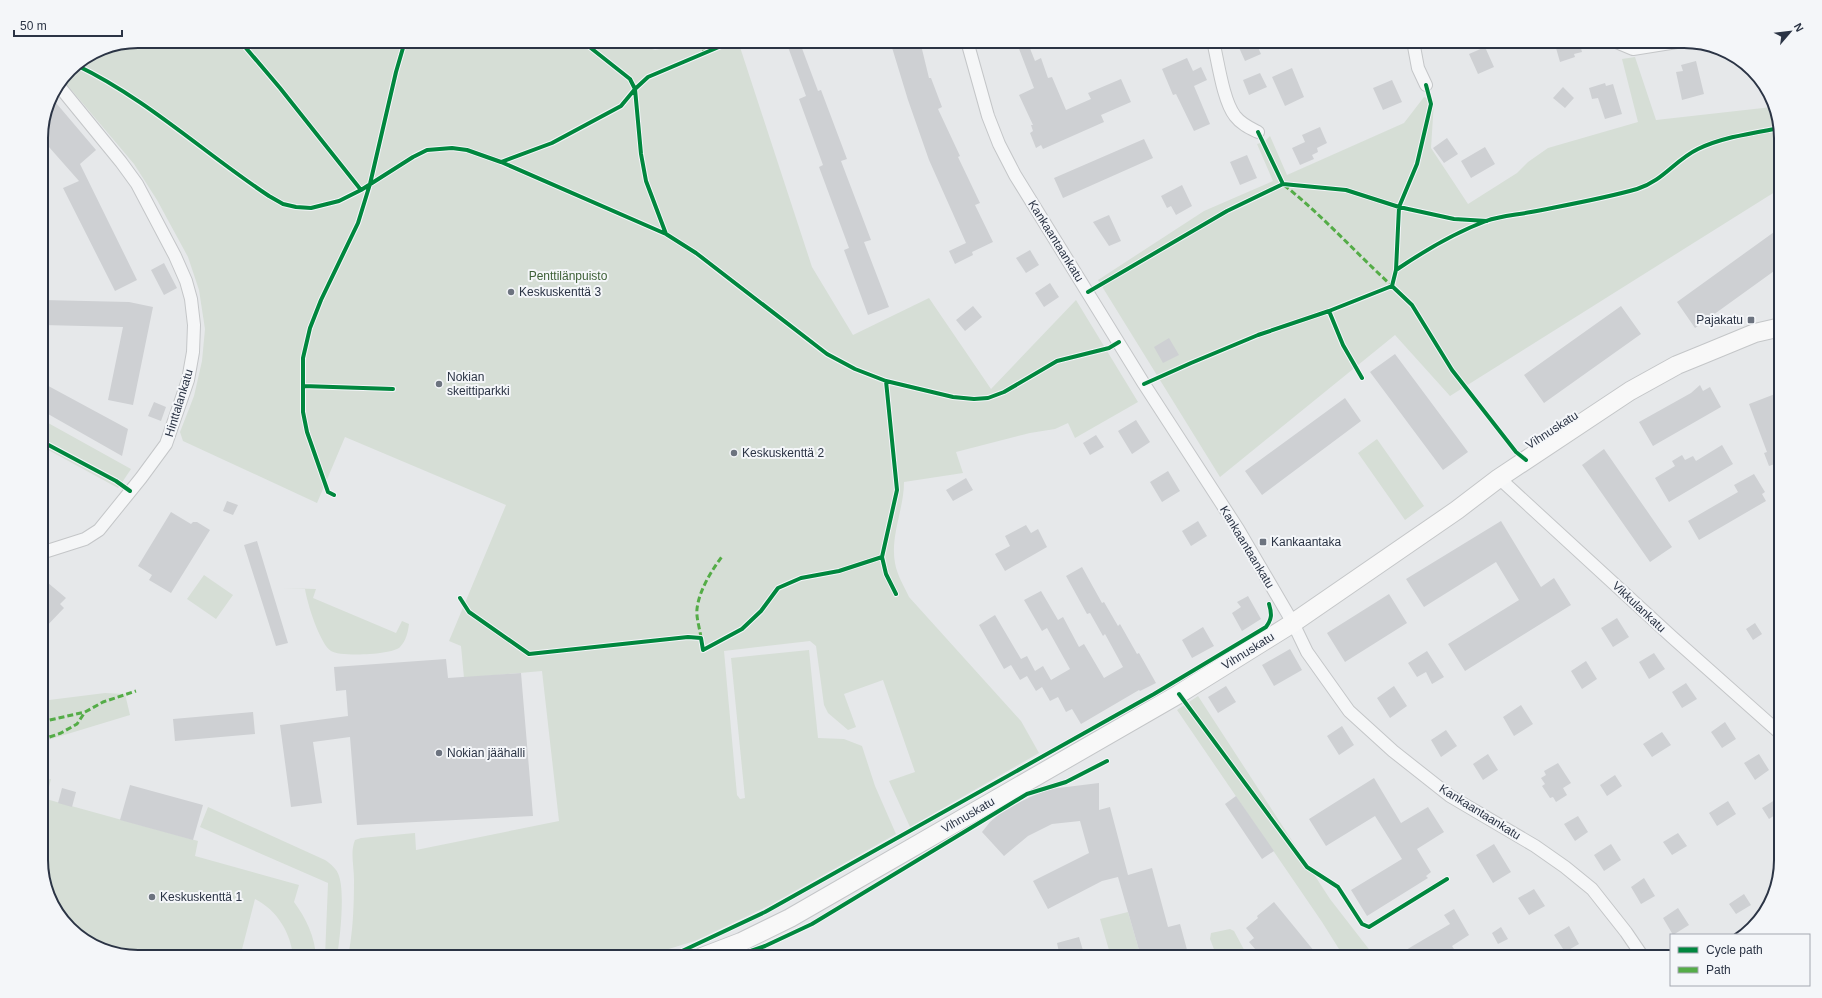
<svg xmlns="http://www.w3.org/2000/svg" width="1822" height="998" font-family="Arial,sans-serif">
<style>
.green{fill:#d6ded6}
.building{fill:#ced0d3}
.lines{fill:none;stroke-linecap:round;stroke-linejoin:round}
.street-casing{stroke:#c4c6c8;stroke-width:14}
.secondary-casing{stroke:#c4c6c8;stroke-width:20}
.street{stroke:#f5f6f7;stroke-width:12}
.secondary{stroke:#f8f8f8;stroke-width:18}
.quiet{stroke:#54ac47;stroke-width:3;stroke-dasharray:6 3;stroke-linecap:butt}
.cycleway-casing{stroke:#f4f6f9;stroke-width:6}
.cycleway{stroke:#00873e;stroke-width:4}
.poi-dot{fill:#6c737f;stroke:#f4f6f9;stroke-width:1.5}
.labels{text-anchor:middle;stroke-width:4;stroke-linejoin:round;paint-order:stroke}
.street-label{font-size:12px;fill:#2b3445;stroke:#f4f6f9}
.park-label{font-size:12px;fill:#3f6138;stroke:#f4f6f9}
.poi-label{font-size:12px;fill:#2b3445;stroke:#f4f6f9;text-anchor:start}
.rim{fill:none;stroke:#2b3445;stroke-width:2}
</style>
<rect width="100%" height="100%" fill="#e6e8ea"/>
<path class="green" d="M138 41H635L637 44 655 50 699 41H738L812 267 853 335 929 298 991 389 1076 300 1138 402 1075 438 1068 423 1055 429 1030 433 956 452 963 473 904 482C904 509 890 536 895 563 897 575 904 586 909 597L1021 721 1039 753 910 827 889 781 915 772 883 680 844 694 856 727 848 730 828 713 824 705 816 646 810 641 724 651 737 795 740 799 745 798 731 658 809 650 818 738 844 739 862 746 875 786 896 834 770 905 695 941 642 957H348C353 932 354 906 354 880 354 866 350 852 355 840L361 838 415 833 416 850 559 821 542 671 464 678 461 646 449 641 506 505 345 437 317 503 183 441 180 432 194 396 202 361 205 329 199 290 188 257 157 200 134 164 63 80 70 69 101 48Z
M1635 57 1656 120 1772 107 1781 132V188L1450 396 1395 335 1220 477 1098 280 1204 211 1273 181 1257 144 1264 142 1270 136 1287 175 1404 123 1424 97 1434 101 1431 148 1468 204 1517 173 1528 162 1548 148 1638 122 1622 59Z
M41 419 131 469 119 487 118 488 41 446Z
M1377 439 1424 506 1405 520 1358 453Z
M204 575 233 595 216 619 187 599Z
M282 588 316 589 313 598 396 633 402 621 409 624C408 632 406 641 400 647 392 655 340 657 331 651 320 644 307 603 305 589Z
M105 693 125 694 130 715 41 742V701Z
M1198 696 1330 899 1375 957H1344L1322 922 1177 710Z
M51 779 46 799 198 841 195 856 299 885 294 902C306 918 315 937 316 957H293C291 933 277 910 255 899L240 957H138L95 947 58 914 41 866V781Z
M208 807 325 860C331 864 337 869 339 876 345 894 340 938 337 957H325L328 883 200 827Z
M1128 912 1141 957H1111L1100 919Z
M1230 929 1234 931 1248 957H1217L1210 939 1211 933Z"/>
<path class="building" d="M890 41H920L929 78H931L942 107 938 109 960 156 958 157 980 203 975 205 993 242 972 252 973 255 955 264 949 251 966 243 929 160 908 100Z
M1016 41H1027L1035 61 1041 58 1048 78 1052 77 1066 110 1091 99 1088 93 1121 79 1131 102 1101 115 1104 122 1043 149 1041 145 1036 148 1030 133 1033 131 1031 125H1033L1019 95 1034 88Z
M1236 41H1255L1261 54 1245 61Z
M1554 41H1579L1582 52 1574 54 1575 57 1560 62Z
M800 43 818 91 821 90 847 159 841 161 871 240 864 242 889 307 868 315 844 250 849 248 819 167 823 165 799 99 806 96 788 47Z
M1485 47 1494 67 1478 74 1469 54Z
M1187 58 1193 71 1201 67 1207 80 1194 86 1210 124 1194 131 1176 94 1173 95 1162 69Z
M1696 61 1704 94 1682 100 1676 72 1683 71 1681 65Z
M1292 68 1304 97 1285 106 1272 77Z
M1260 73 1267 87 1249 95 1243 80Z
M1392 80 1402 102 1383 110 1373 88Z
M1605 83 1606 86 1613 84 1622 114 1605 119 1598 98 1592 99 1589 88Z
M1563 87 1574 98 1565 108 1553 98Z
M51 97 96 150 80 164 137 280 115 291 63 188 79 181 41 138 48 101Z
M1320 127 1327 143 1317 148 1318 152 1312 155 1314 159 1300 165 1292 148 1305 142 1302 135Z
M1447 138 1458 154 1444 163 1433 148Z
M1144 139 1153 158 1063 198 1054 178Z
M1485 147 1495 164 1471 178 1461 161Z
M1247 155 1257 178 1240 185 1230 162Z
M1182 185 1192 206 1176 215 1171 206 1167 208 1161 196Z
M1109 215 1121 241 1109 246 1093 222Z
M1781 227V266L1695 328 1677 302Z
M1030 250 1039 265 1026 273 1016 258Z
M164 263 177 288 164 295 151 270Z
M1050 283 1059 297 1044 307 1035 293Z
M43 300 129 302 153 307 133 405 108 400 123 327 43 325Z
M973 306 982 317 965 331 956 320Z
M1621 306 1641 334 1544 403 1524 375Z
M1169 338 1179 355 1163 363 1154 347Z
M1395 354 1468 452 1443 470 1370 372Z
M41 382 128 429 122 456 41 410Z
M1700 385 1703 391 1710 387 1721 407 1653 446 1639 422 1691 393Z
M1775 394 1781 409V462L1769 466 1764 453 1767 452 1749 404Z
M1345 398 1361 421 1262 495 1245 471Z
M154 402 166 407 161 421 148 416Z
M1136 420 1150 442 1132 454 1118 431Z
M1096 435 1104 447 1090 455 1083 443Z
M1722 445 1733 464 1669 502 1655 478 1675 466 1672 461 1682 455 1685 460 1693 456 1696 461Z
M1604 449 1672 547 1650 562 1582 465Z
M1168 471 1180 491 1162 502 1150 482Z
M1754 474 1765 492 1762 494 1766 501 1699 540 1688 521 1738 492 1734 485Z
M966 478 973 490 953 501 946 490Z
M227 501 238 505 233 515 223 511Z
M171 512 191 524 193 522H197L210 530 171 593 149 580 152 575 138 566Z
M1198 521 1207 536 1191 546 1182 531Z
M1501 521 1541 587 1554 578 1571 605 1465 671 1448 644 1519 600 1496 562 1424 607 1406 579Z
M1026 525 1031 533 1038 529 1047 547 1005 571 995 554 1010 546 1005 536Z
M257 541 288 643 276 646 244 545Z
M1082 567 1102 603 1104 602 1118 626 1120 624 1137 654 1139 653 1156 683 1140 691 1139 690 1081 724 1072 709 1066 712 1058 697 1050 701 1042 687 1036 691 1027 676 1020 680 1011 665 1004 669 979 625 995 615 1021 659 1027 656 1035 671 1043 666 1051 680 1070 669 1047 628 1042 631 1024 600 1041 591 1058 620 1063 617 1079 647 1084 644 1104 678 1123 667 1105 634 1103 636 1090 613 1087 614 1066 576Z
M41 577 66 598 60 604 64 608 41 632Z
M1389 594 1407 623 1345 662 1327 633Z
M1248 596 1261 619 1242 631 1232 613 1241 607 1237 602Z
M1617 618 1629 637 1613 647 1601 628Z
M1755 623 1762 634 1753 640 1746 629Z
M1203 627 1214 646 1192 658 1182 640Z
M1290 649 1302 670 1274 686 1262 665Z
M1427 651 1444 677 1432 684 1426 672 1417 677 1408 663Z
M1654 653 1665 669 1649 679 1639 662Z
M446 659 448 678 521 673 533 816 357 825 350 737 313 742 322 803 291 807 280 725 348 716 346 690 336 691 334 667Z
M1586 661 1597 679 1582 689 1571 671Z
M1686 683 1697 699 1682 708 1672 692Z
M1226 686 1236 702 1218 713 1208 697Z
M1394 686 1407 706 1390 718 1377 698Z
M1521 705 1533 724 1514 736 1503 717Z
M253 712 255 734 175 741 173 719Z
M1725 722 1736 739 1722 748 1711 732Z
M1342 726 1354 745 1339 755 1327 736Z
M1446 730 1457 746 1441 757 1431 740Z
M1662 732 1671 745 1652 757 1643 744Z
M1488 754 1498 770 1483 780 1473 764Z
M1759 754 1769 770 1755 780 1744 763Z
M1558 763 1571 783 1563 788 1567 795 1556 802 1553 797 1550 798 1542 786 1545 784 1541 778 1546 775 1544 771Z
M1615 775 1622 786 1607 796 1600 785Z
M1374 778 1401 823 1428 807 1444 832 1417 849 1431 872 1426 876 1428 878 1367 916 1351 890 1402 859 1375 816 1326 846 1309 819Z
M1099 783V810L1110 807 1128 875 1152 868 1168 927 1180 924 1189 957H1141L1118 877 1102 881 1048 909 1033 881 1089 853 1080 821 1052 824 1028 836 1004 856 982 832 990 822 1004 810 1030 797 1050 789Z
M130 785 203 805 193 840 120 820Z
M62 788 76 792 72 807 58 803Z
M1236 796 1274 851 1262 859 1225 804Z
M1781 796V811L1769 819 1762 808Z
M1728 801 1736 814 1717 826 1709 813Z
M1578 816 1588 832 1575 841 1564 824Z
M1678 833 1687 846 1672 855 1663 842Z
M1494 844 1511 872 1493 883 1476 855Z
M1611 844 1621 860 1604 871 1594 855Z
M1644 878 1655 896 1641 904 1631 887Z
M1534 889 1545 906 1529 915 1518 898Z
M1744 894 1751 905 1736 914 1729 904Z
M1274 902 1319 957H1262L1249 942 1254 938 1246 928 1258 918 1257 916Z
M1678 908 1689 925 1673 935 1663 918Z
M1454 909 1469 935 1452 946 1459 957H1394L1450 924 1444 915Z
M1569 926 1579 944 1565 952 1554 935Z
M1501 927 1508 939 1498 944 1492 933Z
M1079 937 1085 957H1060L1057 943Z"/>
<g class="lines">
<g class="street-casing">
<path id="street" d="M967 41 988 116 999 144 1015 175 1144 384 1238 529 1293 623 1307 652 1349 711 1393 751 1450 796 1535 846 1565 867 1592 889 1626 932 1643 957
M1213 41C1218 61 1223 101 1235 116 1241 124 1250 128 1258 132
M1413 41 1418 68 1426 85
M1614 41 1633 49 1683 41
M1499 478 1672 637 1781 734
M41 553 85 539 99 530 141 478 166 444 188 380 193 352 194 325 191 299 186 281 175 256 137 184 121 162 59 86"/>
</g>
<g class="secondary-casing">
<path id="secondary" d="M702 957 741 942 790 918 1179 694 1293 623 1457 510 1499 478 1630 391 1677 365 1704 354 1755 333 1781 327"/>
</g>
<use href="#street" class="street"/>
<use href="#secondary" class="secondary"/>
<path class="quiet" d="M702 41 704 53
M1284 185C1323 216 1356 253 1392 286
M701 638C700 629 696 618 697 609 699 590 712 570 723 555
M41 722 85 712
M41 740 61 733 77 724 85 712 103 702 136 691"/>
<g class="cycleway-casing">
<path id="cycleway" d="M240 41 280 88 361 190
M582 41 630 79 635 89 641 154 646 181 666 234
M76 65C147 99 204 153 269 196L283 204 296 207 311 208 339 201 361 190 413 157 427 150 452 148 467 150 501 162 666 234 696 253 827 354 855 369 886 381 953 397 974 399 988 398 1004 392 1057 361 1109 348 1119 342
M1426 85 1431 104 1417 164 1399 207 1396 270 1392 286 1412 305 1452 370 1516 452 1526 460
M1258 132 1283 184
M501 162 552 143 621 106 635 89 648 77 733 41
M1396 270C1424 251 1454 233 1486 221 1500 216 1516 215 1531 212 1566 205 1602 199 1637 189 1663 181 1675 160 1698 149 1723 137 1753 133 1780 128
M1088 292 1227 211 1283 184 1346 190 1399 207 1454 219 1487 221
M1329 311 1343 345 1362 378
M886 381 897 490 882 557 886 574 896 594
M1144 384 1191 363 1258 335 1329 311 1392 286
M303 386 393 389
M41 441 116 481 130 491
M334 495 328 492 307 432 303 412V358L310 328 321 300 358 223 370 184 396 72 405 41
M460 598 469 612 529 654 688 637 701 638 703 650 742 629 761 611 778 588 801 578 839 571 882 557
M1179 694 1307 867 1338 887 1362 924 1369 927 1447 879
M745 953 765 946 812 924 1027 794 1066 782 1107 761
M663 957 680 952 765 912 1154 694 1266 627C1272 619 1272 614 1269 604"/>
</g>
<use href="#cycleway" class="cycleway"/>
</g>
<g class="poi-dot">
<circle cx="511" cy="292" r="4"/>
<rect x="1747" y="316" width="8" height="8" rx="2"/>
<circle cx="439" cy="384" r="4"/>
<circle cx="734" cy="453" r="4"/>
<rect x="1259" y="538" width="8" height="8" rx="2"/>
<circle cx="439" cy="753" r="4"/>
<circle cx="152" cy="897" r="4"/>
</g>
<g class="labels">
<g class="street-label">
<text transform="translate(1056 241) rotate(58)" y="4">Kankaantaankatu</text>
<text transform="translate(179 403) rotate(-73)" y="4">Hinttalankatu</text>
<text transform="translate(1552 430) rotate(-33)" y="4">Vihnuskatu</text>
<text transform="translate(1247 547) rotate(59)" y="4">Kankaantaankatu</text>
<text transform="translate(1639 607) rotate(43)" y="4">Vikkulankatu</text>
<text transform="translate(1248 651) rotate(-32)" y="4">Vihnuskatu</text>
<text transform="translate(1480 812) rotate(32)" y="4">Kankaantaankatu</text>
<text transform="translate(968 815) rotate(-30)" y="4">Vihnuskatu</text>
</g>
<g class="park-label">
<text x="568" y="280">Penttilänpuisto</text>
</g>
<g class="poi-label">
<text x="519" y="296">Keskuskenttä 3</text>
<text x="1743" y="324" text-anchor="end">Pajakatu</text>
<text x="447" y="381">Nokian<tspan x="447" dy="14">skeittiparkki</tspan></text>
<text x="742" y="457">Keskuskenttä 2</text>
<text x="1271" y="546">Kankaantaka</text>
<text x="447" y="757">Nokian jäähalli</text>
<text x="160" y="901">Keskuskenttä 1</text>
</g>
</g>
<path d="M0 0H1822V998H0ZM138 48H1684A90 90 0 0 1 1774 138V860A90 90 0 0 1 1684 950H138A90 90 0 0 1 48 860V138A90 90 0 0 1 138 48Z" fill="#f4f6f9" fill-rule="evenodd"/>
<path class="rim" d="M138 48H1684A90 90 0 0 1 1774 138V860A90 90 0 0 1 1684 950H138A90 90 0 0 1 48 860V138A90 90 0 0 1 138 48Z"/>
<rect x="1670" y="934" width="140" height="52" fill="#f4f6f9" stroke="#a4a8b1"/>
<rect x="1678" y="947" width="20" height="6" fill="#00873e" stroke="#a4a8b1"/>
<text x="1706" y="954" font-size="12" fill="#2b3445">Cycle path</text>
<rect x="1678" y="967" width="20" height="6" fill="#54ac47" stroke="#a4a8b1"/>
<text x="1706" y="974" font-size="12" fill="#2b3445">Path</text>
<g transform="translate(1790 32) rotate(62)" stroke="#f4f6f9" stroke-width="3" paint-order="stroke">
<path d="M0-3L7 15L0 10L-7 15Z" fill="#2b3445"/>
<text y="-6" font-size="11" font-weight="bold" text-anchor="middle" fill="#2b3445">N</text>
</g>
<path d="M14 30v6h108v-6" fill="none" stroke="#2b3445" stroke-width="2"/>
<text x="20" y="30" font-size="12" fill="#2b3445" stroke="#f4f6f9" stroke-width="3" paint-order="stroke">50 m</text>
</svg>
